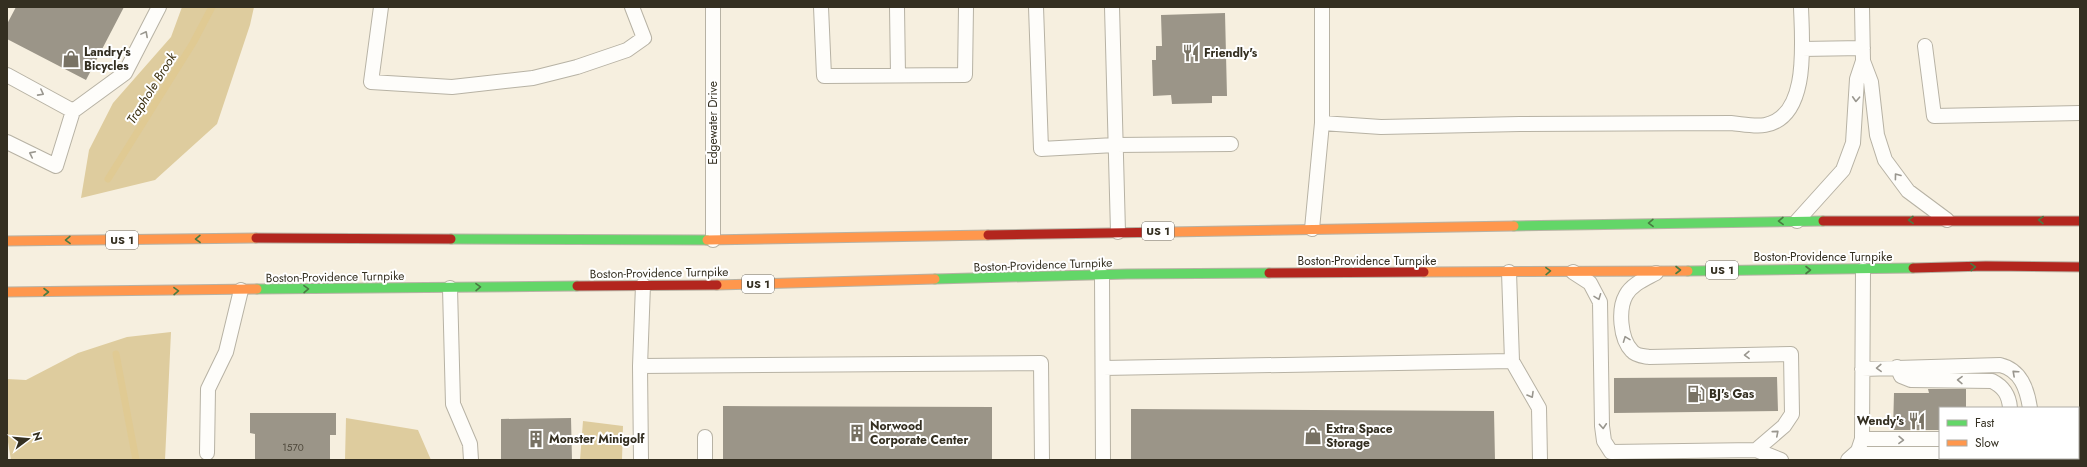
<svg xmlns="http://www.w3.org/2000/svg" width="2087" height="467" font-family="Jost,sans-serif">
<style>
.forest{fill:#decc9e}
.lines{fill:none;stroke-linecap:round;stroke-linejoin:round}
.stream{stroke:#e0ca93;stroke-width:7}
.building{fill:#9b9588}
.lane-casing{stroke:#b7b2a4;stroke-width:16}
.fast-casing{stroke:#b7b2a4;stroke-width:11}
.slow-casing{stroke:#b7b2a4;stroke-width:11}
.jam-casing{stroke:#b7b2a4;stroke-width:11}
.lane{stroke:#fefdfa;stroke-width:14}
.fast{stroke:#63d668;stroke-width:9}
.slow{stroke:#ff974d;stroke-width:9}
.jam{stroke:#b3261e;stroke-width:9}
.oneway{stroke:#99968e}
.oneway2{stroke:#497a41}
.labels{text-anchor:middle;stroke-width:4;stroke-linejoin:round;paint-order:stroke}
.number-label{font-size:10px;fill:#4e483b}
.shield{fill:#fff;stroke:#716d64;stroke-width:1}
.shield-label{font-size:11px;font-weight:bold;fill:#342f21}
.poi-label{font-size:12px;font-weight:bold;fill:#342f21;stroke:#fff;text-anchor:start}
.street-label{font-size:12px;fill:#342f21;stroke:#fff}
.water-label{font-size:13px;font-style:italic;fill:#3b2f0f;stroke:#fff}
</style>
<rect width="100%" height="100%" fill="#f6efdf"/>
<path class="forest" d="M182 7H254L250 25 217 124 155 180 81 198 89 150 113 103 171 37Z
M171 332 165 460H11L7 436V379L26 380 78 353 127 337Z
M346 418 418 430 431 460H345Z
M583 421 623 426 622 460H580Z"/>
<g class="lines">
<path class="stream" d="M108 179 193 43 212 7
M116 354 136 460"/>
</g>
<path class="building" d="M16 7H124L86 80 7 39V24Z
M1225 13 1227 96H1212V103L1172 104 1171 95 1153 96 1152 60H1156V46H1162L1161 15Z
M1777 377 1778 411 1614 413V378Z
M1928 389H1966V408H1940V430H1893L1894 393H1929Z
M723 406 992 407V460H723Z
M1131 409 1494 411 1495 460H1131Z
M250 413H336V435H330V460H255V434L250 433Z
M571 418 572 460H501V419Z"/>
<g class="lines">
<g class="lane-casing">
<path id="lane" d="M381 7 371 82 452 87 533 78 577 67 627 50 644 38 632 7
M713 7V240
M821 7 824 76 965 75 966 7
M897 7 898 75
M1036 7 1041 149 1115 145 1231 144
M1112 7 1118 232
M1925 46 1934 116 2080 113
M1802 49 1863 48
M1863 61 1871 82 1877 135 1885 160 1908 191 1947 220
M7 75 73 111 125 73 159 7
M1322 123 1381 127 1520 124 1731 123C1742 124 1755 127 1765 125 1810 117 1802 41 1801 7
M7 142 56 166 73 111
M1797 221 1843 170 1853 143 1857 79 1863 61 1862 7
M1312 229 1322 123V7
M1509 272 1512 361 1539 408 1540 460
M1573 272 1590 283 1600 302 1602 426 1604 441 1611 452 1756 450
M1656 273C1645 279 1632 284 1626 295 1618 309 1620 339 1632 351 1636 356 1644 356 1649 357L1791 354 1792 414 1784 426 1756 450 1781 460
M1102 275 1103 460
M450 288 453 404 470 444 471 460
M640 366 1041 363 1042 460
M1897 367 1901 376 1911 380 1992 381C2004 387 2009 395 2010 408
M1103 368 1512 361
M1862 369 2000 365C2021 370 2027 389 2030 408
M705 437V460
M1862 439H1940
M207 453 208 389 226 352 241 290
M1855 454H1940
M641 460 640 366 643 285
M1848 460 1858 451 1862 439 1863 270"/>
</g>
<g class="fast-casing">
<path id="fast" d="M1514 226 1823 221
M451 239 707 240
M1688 271 1913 268
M935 279 1127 274 1269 273
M257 289 577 286
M2076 460 2080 458"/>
</g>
<g class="slow-casing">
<path id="slow" d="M1168 232 1514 226
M707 240 988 235
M7 241 256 238
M1424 272 1688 271
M717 285 935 279
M7 292 257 289"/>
</g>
<g class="jam-casing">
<path id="jam" d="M1823 221H2080
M988 235 1168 232
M256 238 451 239
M1913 268 1986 266 2080 267
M1269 273 1424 272
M577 286 717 285"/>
</g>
<use href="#lane" class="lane"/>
<use href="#fast" class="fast"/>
<use href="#slow" class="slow"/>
<use href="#jam" class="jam"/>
</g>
<defs><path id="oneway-chevron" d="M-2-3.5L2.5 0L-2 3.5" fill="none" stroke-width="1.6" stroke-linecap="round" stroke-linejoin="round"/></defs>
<g class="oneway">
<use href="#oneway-chevron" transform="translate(145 34) rotate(-62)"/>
<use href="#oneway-chevron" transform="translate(41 93) rotate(28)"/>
<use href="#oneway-chevron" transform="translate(1856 99) rotate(93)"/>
<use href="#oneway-chevron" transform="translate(32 154) rotate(-154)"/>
<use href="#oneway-chevron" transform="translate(1897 176) rotate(-127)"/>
<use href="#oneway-chevron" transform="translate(1598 297) rotate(69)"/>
<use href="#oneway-chevron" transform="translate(1626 339) rotate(-111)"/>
<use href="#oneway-chevron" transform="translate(1747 355) rotate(179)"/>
<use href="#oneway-chevron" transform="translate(1879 368) rotate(178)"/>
<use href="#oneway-chevron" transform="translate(2015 373) rotate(-138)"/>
<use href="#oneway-chevron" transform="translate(1960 380) rotate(-179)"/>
<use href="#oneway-chevron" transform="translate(1531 395) rotate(60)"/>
<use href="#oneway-chevron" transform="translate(1603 426) rotate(86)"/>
<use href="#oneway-chevron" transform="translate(1776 433) rotate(-41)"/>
<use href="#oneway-chevron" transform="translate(1901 440) rotate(1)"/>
</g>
<g class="oneway2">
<use href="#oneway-chevron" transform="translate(1911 220) rotate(179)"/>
<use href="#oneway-chevron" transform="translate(2041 220) rotate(-179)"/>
<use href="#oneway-chevron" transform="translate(1781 221) rotate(179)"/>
<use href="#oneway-chevron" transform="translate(1651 223) rotate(179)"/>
<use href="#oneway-chevron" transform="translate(198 239) rotate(179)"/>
<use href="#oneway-chevron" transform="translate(68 240) rotate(179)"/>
<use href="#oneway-chevron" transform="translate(1973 267) rotate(-2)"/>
<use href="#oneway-chevron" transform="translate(1678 270)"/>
<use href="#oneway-chevron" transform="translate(1808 270)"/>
<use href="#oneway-chevron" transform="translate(1548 271) rotate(-1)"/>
<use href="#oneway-chevron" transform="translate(478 287) rotate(-1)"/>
<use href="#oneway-chevron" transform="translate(306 289) rotate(-1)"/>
<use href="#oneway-chevron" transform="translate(176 291) rotate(-1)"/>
<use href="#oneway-chevron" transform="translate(46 292)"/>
</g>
<defs>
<g id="restaurant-bare" transform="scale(1.38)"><path d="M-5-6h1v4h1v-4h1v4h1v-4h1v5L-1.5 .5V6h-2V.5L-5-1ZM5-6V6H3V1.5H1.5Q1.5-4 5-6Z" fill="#787264" stroke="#fff" stroke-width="2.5" paint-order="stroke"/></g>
<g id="shop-bare" transform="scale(1.38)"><path d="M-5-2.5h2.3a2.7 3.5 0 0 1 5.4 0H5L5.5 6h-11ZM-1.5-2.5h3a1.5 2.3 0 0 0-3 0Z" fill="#787264" stroke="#fff" stroke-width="2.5" paint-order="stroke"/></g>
<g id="fuel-bare" transform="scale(1.38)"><path d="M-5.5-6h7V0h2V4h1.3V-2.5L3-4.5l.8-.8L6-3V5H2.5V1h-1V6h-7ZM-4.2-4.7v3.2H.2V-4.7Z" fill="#787264" stroke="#fff" stroke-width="2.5" paint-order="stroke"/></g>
<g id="building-bare" transform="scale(1.38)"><path d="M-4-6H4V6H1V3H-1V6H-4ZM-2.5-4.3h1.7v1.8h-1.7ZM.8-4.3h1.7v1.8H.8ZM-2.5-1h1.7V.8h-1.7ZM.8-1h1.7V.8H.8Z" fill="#787264" stroke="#fff" stroke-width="2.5" paint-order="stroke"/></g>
</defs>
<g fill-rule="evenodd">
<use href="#restaurant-bare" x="1191" y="53"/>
<use href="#shop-bare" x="71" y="59"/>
<use href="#fuel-bare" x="1696" y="394"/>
<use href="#restaurant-bare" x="1917" y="421"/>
<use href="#building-bare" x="857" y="433"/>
<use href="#shop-bare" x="1313" y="436"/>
<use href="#building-bare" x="536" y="439"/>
</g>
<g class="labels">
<g class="number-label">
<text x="293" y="451">1570</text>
</g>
<g class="shield">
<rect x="1142" y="222" width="32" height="18" rx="3"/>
<rect x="106" y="231" width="32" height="18" rx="3"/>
<rect x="1706" y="261" width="32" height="18" rx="3"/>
<rect x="742" y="275" width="32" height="18" rx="3"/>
</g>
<g class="shield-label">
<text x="1158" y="235">US 1</text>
<text x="122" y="244">US 1</text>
<text x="1722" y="274">US 1</text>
<text x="758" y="288">US 1</text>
</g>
<g class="poi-label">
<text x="84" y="56">Landry's<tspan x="84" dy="14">Bicycles</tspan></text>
<text x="1204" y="57">Friendly's</text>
<text x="1709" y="398">BJ's Gas</text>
<text x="1904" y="425" text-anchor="end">Wendy's</text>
<text x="870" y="430">Norwood<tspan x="870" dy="14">Corporate Center</tspan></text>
<text x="1326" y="433">Extra Space<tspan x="1326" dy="14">Storage</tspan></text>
<text x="549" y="443">Monster Minigolf</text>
</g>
<g class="street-label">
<text transform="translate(713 123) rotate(-90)" y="4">Edgewater Drive</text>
<text x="1823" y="261">Boston-Providence Turnpike</text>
<text x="1367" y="265">Boston-Providence Turnpike</text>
<text transform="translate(1043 265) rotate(-2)" y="4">Boston-Providence Turnpike</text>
<text transform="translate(659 273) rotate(-1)" y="4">Boston-Providence Turnpike</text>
<text transform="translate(335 277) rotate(-1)" y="4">Boston-Providence Turnpike</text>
</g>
<g class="water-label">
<text transform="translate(151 88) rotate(-58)" y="5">Traphole Brook</text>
</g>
</g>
<rect width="2087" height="467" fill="none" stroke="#342f21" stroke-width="16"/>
<rect x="1939" y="407" width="140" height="52" fill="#ffffff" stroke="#aeaca6"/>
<rect x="1947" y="420" width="20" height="6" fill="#63d668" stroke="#aeaca6"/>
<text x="1975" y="427" font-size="12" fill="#342f21">Fast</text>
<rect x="1947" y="440" width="20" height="6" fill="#ff974d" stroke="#aeaca6"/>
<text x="1975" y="447" font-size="12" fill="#342f21">Slow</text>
<g transform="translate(28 439) rotate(74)" stroke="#ffffff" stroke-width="3" paint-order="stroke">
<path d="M0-3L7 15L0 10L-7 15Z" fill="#342f21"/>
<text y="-6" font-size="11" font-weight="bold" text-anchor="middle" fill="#342f21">N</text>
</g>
</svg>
